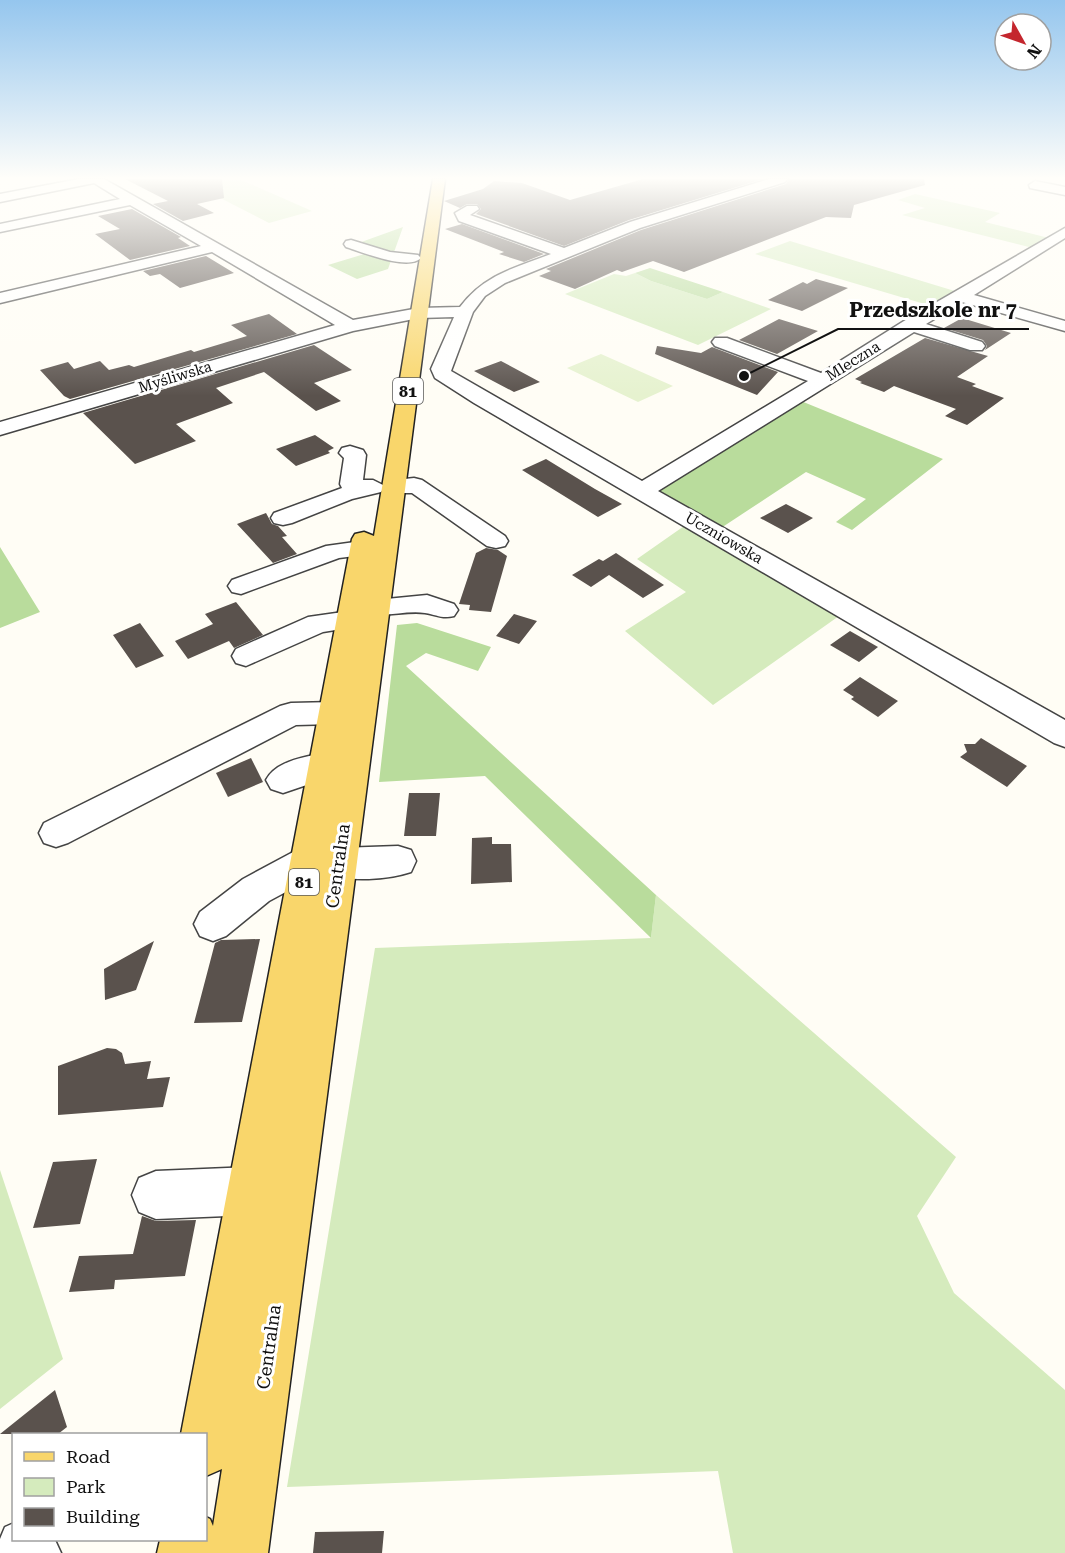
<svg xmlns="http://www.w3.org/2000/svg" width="1065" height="1553" font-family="'Roboto Serif',serif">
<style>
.green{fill:#d5ebbd}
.forest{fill:#b9dc9c}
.pitch{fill:#e6f2cf}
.building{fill:#5a524d}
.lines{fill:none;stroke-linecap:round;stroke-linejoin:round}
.minor-casing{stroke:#444;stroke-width:3}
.major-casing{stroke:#222;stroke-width:3}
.minor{fill:#fff;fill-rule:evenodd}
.major{fill:#f9d66b;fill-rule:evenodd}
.labels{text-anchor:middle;stroke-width:6;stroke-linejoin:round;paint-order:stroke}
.far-street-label{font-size:15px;fill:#111;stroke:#fff}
.shield{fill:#fff;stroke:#585858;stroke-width:1.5}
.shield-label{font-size:16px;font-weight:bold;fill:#111}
.street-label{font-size:18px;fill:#111;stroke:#fff}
.leader{fill:none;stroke:#111;stroke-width:2}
.callout-dot{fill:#111;stroke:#fff;stroke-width:2}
.callout-label{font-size:20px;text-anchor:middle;font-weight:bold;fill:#111;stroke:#fff;stroke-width:6;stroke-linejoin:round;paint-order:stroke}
</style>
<rect width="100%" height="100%" fill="#fffdf5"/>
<path class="green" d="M205 179H239L312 211 269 223 189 182Z
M915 194 1000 213 985 222 1049 238 1033 248 902 215 925 208 898 200Z
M790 241 958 292 928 305 755 254Z
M635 273 651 281 707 299 723 292 771 309 698 345 565 294 614 274 626 276Z
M687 524 839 616 713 705 625 631 686 592 637 559Z
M656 895 956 1157 917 1216 954 1293 1065 1390V1553H733L718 1471 287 1487 375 948 651 938Z
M0 1170 63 1359 0 1409Z"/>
<path class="forest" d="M403 227 388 269 357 279 328 265 371 252 353 245Z
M650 268 723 292 707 299 651 281 635 273Z
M801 401 943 459 852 530 836 522 866 499 806 472 721 528 659 491Z
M0 547 40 612 0 628Z
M417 623 491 647 478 671 426 653 406 666 656 895 651 938 485 776 379 782 397 625Z"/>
<path class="pitch" d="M601 354 673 386 638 402 567 368Z"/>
<path class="building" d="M125 179H222L224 198 197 204 214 213 183 221 153 204 168 201Z
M643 179H763L629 220 564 246 476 214 481 209 477 204H467L460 208 444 201 483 189 494 181 522 183 570 200Z
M789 179H924L925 185 854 205 851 218 826 217 684 272 653 261 622 272 617 270 575 289 539 276 551 271 546 269 641 230 786 184Z
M132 209 181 237 178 238 190 246 130 260 95 234 120 229 98 216Z
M462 224 544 254 524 262 499 254 504 252 445 229Z
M206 256 234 273 180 288 160 274 150 276 143 271Z
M816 279 848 288 802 311 768 300 803 282 807 284Z
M269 314 297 334 70 399 64 396 40 370 68 362 74 369 100 361 109 370 129 365 134 367 191 350 194 352 247 336 231 325Z
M962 318 1011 333 985 350 987 346 983 340 944 328Z
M779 319 818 331 777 354 739 340Z
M925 338 988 356 957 377 976 384 972 386 1004 398 967 425 945 416 956 409 894 386 884 392 860 383 862 382 855 379Z
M314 345 352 370 314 383 341 401 316 411 264 372 216 388 233 403 176 424 196 441 135 464 83 413Z
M657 346 701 353 712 347 778 372 757 395 655 354Z
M501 361 540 382 514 392 474 371Z
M315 435 334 448 328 451 330 453 296 466 276 449Z
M546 459 595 489 622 504 598 517 522 470Z
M786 504 813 518 788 533 760 518Z
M266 513 272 524 278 526 287 536 282 537 297 554 273 563 237 524Z
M486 548 498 550 507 556 491 612 469 610 470 605 459 604 476 553Z
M616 553 664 585 643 598 609 575 591 587 572 575 599 559 603 561Z
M236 602 263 635 234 648 229 641 188 659 175 641 213 624 205 614Z
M514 614 537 621 519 644 496 636Z
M140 623 164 656 136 668 113 635Z
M850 631 878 647 859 662 830 645Z
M860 677 898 701 878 717 851 699 854 697 843 690Z
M981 738 1027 766 1007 787 960 757 967 752 964 744H975Z
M251 758 263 782 228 797 216 773Z
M409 793H440L436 836H404Z
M492 837V844H511L512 882 471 884 472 838Z
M260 939 242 1022 194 1023 215 943 221 940Z
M154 941 136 990 105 1000 104 969Z
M107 1048 116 1049 122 1053 125 1064 151 1061 147 1079 170 1077 163 1107 58 1115V1066Z
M97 1159 80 1224 33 1228 53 1162Z
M142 1216 156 1221 196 1220 185 1276 115 1280 114 1289 69 1292 79 1256 133 1254Z
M55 1390 67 1427 58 1434H0Z
M384 1531 382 1553H313L315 1532Z"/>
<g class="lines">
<g class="minor-casing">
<path id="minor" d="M79 179H104L353 320 419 308 460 307C484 275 514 268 551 254L459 221 455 213 467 206H477L479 209 470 215 564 248 630 222 769 179H787L785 182 640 228 505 283 485 296 473 312 451 371 642 481 808 381 715 346 712 342 715 338H727L821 373 904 321 1065 228V238L974 295 1065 321V331L962 302 926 324 982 342 985 346 982 350H970L914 332 658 491 1065 720V747L1054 743 474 403 435 378 431 369 454 317 419 318 353 331 0 435V422L335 325 212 252 0 303V293L201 246 130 205 0 232V224L120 199 94 183 0 202V194Z
M1035 181 1065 187V195L1030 188 1029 185Z
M351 240 390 252 418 255 421 258C408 271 362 252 346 247L344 244 346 241Z
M350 446 363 450 366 455 363 480H373L383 485 386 481 414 478 422 480 505 536 508 541 505 546 496 548 487 546 412 493H394L384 488 381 492 352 499 292 523 283 525 274 523 271 518 274 513 342 488 340 484 344 458 339 453 342 448Z
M362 541 371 544 375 549 371 554 339 558 241 594 232 592 228 586 232 580 326 546Z
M427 595 454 604 458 610 454 616C442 619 437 615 425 613 406 610 386 618 366 613L362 607 366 601Z
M350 611 360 614 364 620 360 626 323 632 246 666 236 663 232 656 236 649 308 617Z
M334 702 345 705 349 713 345 721 334 724 296 725 68 843 56 847 44 843 39 833 44 823 280 706 291 703Z
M324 753 336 757 340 766 336 775 283 793 271 789 266 780C276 761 304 757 324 753Z
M398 846 411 850 416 861 411 872C387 880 350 882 326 874L323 868 321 873 269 901 226 936 213 941 200 936 194 924 200 912 243 879 295 851 308 847 321 851 324 857 326 852 339 848Z
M251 1167 268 1174 275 1191 268 1208 251 1215 156 1219 139 1212 132 1195 139 1178 156 1171Z
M14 1523V1540H55L61 1553H0V1539L5 1527Z"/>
</g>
<g class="major-casing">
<path id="major" d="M433 179H445L268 1553H157L160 1540H206V1517L210 1519 213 1526 222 1469 206 1476V1434H181L352 539 355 534 364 532 374 536Z"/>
</g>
<use href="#minor" class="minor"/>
<use href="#major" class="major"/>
</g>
<linearGradient id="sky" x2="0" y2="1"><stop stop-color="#95c6ee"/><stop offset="0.45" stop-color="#fffefa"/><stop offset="1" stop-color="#fffefa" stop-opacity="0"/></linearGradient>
<rect width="1065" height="396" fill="url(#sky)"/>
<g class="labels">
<g class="far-street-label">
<text transform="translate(853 361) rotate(-32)" y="5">Mleczna</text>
<text transform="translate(175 377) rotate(-17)" y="5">Myśliwska</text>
<text transform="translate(724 538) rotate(30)" y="5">Uczniowska</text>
</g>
<g class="shield">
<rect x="393" y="378" width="30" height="26" rx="4.5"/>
<rect x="289" y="869" width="30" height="26" rx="4.5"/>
</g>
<g class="shield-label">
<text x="408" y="397">81</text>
<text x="304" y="888">81</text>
</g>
<g class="street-label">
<text transform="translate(338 866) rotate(-82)" y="6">Centralna</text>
<text transform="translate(269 1347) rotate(-82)" y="6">Centralna</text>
</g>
</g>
<path class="leader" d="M744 376L838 329H1029"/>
<circle class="callout-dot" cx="744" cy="376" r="6"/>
<g class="callout-label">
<text x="933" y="317">Przedszkole nr 7</text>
</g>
<rect x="12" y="1433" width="195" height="108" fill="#ffffff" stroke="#a0a0a0" stroke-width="1.5"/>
<rect x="24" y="1452" width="30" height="9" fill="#f9d66b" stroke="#a0a0a0" stroke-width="1.5"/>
<text x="66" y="1463" font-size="18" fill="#111111">Road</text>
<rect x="24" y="1478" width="30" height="18" fill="#d5ebbd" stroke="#a0a0a0" stroke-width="1.5"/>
<text x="66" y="1493" font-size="18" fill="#111111">Park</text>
<rect x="24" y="1508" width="30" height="18" fill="#5a524d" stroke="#a0a0a0" stroke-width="1.5"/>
<text x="66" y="1523" font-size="18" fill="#111111">Building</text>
<g transform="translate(1023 42) rotate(130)"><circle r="28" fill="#ffffff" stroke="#a0a0a0" stroke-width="1.5"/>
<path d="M0-4.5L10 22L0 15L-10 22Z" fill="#c4262e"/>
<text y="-9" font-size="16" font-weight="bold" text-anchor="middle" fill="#111111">N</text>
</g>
</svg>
